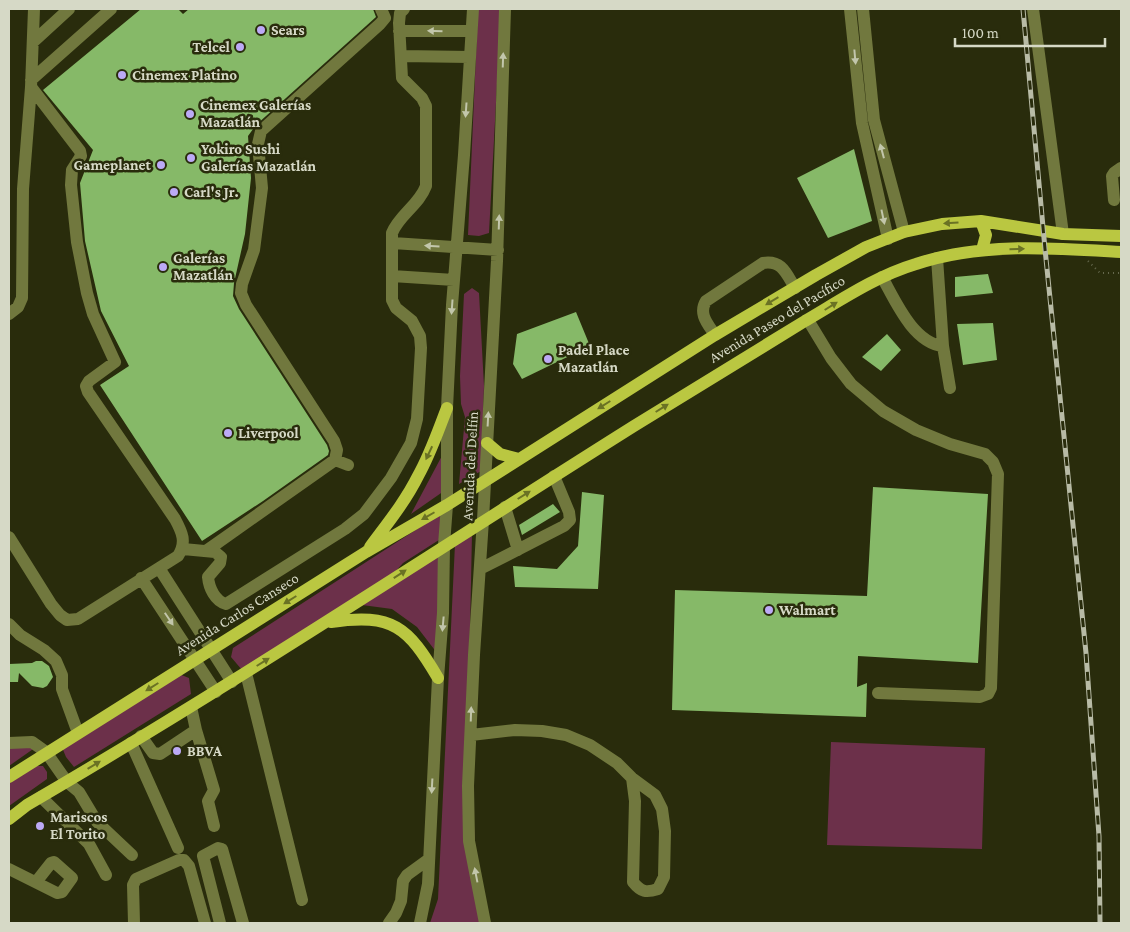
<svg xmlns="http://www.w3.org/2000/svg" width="1130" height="932" font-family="'Crimson Pro',serif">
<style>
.green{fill:#6c304a}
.building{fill:#86b968}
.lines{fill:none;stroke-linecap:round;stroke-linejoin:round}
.path{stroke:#65684d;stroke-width:2;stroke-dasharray:1 4;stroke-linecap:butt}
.minor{stroke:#71783e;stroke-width:12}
.major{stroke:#bac741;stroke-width:12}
.rail-casing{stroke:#b8bba6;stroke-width:5}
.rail{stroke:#292c0c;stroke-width:3;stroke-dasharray:9;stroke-linecap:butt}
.oneway{fill:#c2c6ab}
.oneway2{fill:#6a7224}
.poi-dot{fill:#bcaaf6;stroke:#292c0c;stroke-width:2}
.labels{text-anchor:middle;stroke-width:5;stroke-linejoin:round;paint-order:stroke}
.poi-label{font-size:15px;font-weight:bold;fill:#d6d9c6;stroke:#292c0c;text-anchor:start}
.street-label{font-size:15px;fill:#d6d9c6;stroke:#292c0c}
</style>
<rect width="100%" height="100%" fill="#292c0c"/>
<path class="green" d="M478 9H501L489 233 479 236 468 235Z
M472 288 479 293 484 386 481 471 459 484 465 417 461 404 460 376 464 294Z
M444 452V491L411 514Z
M442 513V538L403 563 395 572 242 670 231 657 233 648Z
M472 533 468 730 480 923H430L438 899 455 544Z
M439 552 437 653 417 627 392 609 362 605Z
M179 674 189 678 191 694 74 767 66 757 61 745Z
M831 742 985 748 982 849 827 845Z
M9 746 36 747 9 766Z
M31 766H43L47 772V779L9 806V782Z"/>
<path class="building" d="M141 9H178L183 14 189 9H373L376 17 256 125 248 136 251 178 245 234 234 283 233 296 239 309 327 445 329 451 328 455 263 501 202 541 100 385 129 366 101 311 85 241 80 183 93 150 43 90Z
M854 149 872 221 828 238 797 178Z
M988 274 993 293 955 297V277Z
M576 312 590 346 522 379 513 364 517 334Z
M993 323 997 360 963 365 957 324Z
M887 334 901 350 881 371 862 357Z
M873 487 988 494 978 663 858 656 857 687 867 683 866 717 672 710 675 590 867 596Z
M582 492 604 495 598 589 515 587 513 566 557 569 578 546Z
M553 504 560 512 522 535 519 525Z
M36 661H42L49 666 53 677 47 686 43 688 32 686 19 673 18 682H9V664L32 663Z"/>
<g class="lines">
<path class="path" d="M1088 261 1100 273H1121"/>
<path class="minor" d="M850 9 862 123 888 239
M863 9 874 120 904 232
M1033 9 1063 234
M399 31H471
M33 42 69 9
M401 56 470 57
M31 80 111 9
M1114 200 1112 176 1114 173 1121 168
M393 243 498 250
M937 258 943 346
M392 276 454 280
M882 277C895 300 913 343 943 346L950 388
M9 314 18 307 22 298 23 189 31 87 34 9
M808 320 831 358 851 384 883 411 916 430 950 444 985 454 993 462 998 474 991 688 988 694 980 697 878 693
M715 335C708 324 698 314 706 301L763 263C782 260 786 273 795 288
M335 460 348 465
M505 507 518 550
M9 537 51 604 60 615 67 620 78 619 178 556C187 542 182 532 175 519L88 392 86 386 89 381 115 362 93 314 87 293 77 242 71 185 72 170 81 156 80 151 31 87
M183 549 215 552 221 557 220 563 208 577C209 588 215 601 226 604L345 529 364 514 391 478 411 443 417 419 421 348 420 336 412 321 396 308 392 300V233C399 215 419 205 426 186V106L422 98 402 78 399 23 400 13 404 9
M206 551 335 460 337 450 334 441 246 305 241 293 242 284 254 250 262 188 258 144 261 131 380 24 385 18 381 9
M159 568 232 682
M480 569 564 526 570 520 569 512 554 476
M141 578 216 692
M9 624 20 635 44 650 56 661 62 675V689L78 733
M246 673 302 900
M191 707 196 730
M471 735 515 730 542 731 566 735 590 745 617 763 632 778 655 795 662 809 665 831 664 877 658 889C646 893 641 892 633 882L635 801 632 778
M141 736 153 753 160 754 196 730 214 790 208 801 214 826
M9 743 32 742 46 752 67 782 79 792 97 822 132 855
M131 743 178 848
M41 797 89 844 106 875
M9 869 57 893 62 892 72 878 54 862 51 863 36 882
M134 923 133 885 136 879 179 860H184L189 866 205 923
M220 923 203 856 218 848 222 849 243 923
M389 923 396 913 401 901 403 881 407 875 429 859
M420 923 428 884 438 678 443 613 444 545 447 505V408L452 305 464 155 473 9
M485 923 469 841 468 786 474 655 483 520 497 261 505 9"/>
<path class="major" d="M981 221 986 235 982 250
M487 443 500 454 519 459
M370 547C387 524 405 502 418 476 430 455 438 431 447 408
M331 622C393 613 408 627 438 678
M9 777 366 552 447 505 715 335 816 275 866 247 904 232 942 224 981 221 1063 234 1121 236
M9 819 27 805C233 685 432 553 634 426 690 391 747 356 805 321 841 300 876 276 916 264 982 242 1053 248 1121 252"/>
<g class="rail-casing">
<path id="rail" d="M1023 9 1045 249 1086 653 1099 836 1100 923"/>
</g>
<use href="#rail" class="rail"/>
</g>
<defs><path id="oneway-solid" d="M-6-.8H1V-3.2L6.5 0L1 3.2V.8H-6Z" transform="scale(1.25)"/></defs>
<g class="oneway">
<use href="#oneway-solid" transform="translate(435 31) rotate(-179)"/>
<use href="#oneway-solid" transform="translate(855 57) rotate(85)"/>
<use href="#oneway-solid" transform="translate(503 60) rotate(-88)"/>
<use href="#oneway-solid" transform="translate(466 110) rotate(94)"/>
<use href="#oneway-solid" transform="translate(882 151) rotate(-105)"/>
<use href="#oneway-solid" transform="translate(883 217) rotate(78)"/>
<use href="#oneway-solid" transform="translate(499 222) rotate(-88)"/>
<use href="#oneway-solid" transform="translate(432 246) rotate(-176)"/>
<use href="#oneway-solid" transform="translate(452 307) rotate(94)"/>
<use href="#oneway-solid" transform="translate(488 419) rotate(-87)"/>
<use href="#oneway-solid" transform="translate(169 619) rotate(56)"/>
<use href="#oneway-solid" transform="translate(443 624) rotate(95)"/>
<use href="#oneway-solid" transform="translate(471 714) rotate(-88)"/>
<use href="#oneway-solid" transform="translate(432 786) rotate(93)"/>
<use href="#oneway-solid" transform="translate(476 875) rotate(-101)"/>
</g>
<g class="oneway2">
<use href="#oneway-solid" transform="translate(951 223) rotate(176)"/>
<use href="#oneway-solid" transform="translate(1017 249) rotate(-1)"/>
<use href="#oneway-solid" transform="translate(772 301) rotate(149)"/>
<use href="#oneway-solid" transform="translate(831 306) rotate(-32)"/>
<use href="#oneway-solid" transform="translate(604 405) rotate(148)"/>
<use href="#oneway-solid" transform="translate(662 408) rotate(-32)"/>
<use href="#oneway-solid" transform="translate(429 453) rotate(115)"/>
<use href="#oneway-solid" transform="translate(524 495) rotate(-32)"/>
<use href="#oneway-solid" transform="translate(428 516) rotate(150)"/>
<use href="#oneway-solid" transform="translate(400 574) rotate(-33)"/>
<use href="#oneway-solid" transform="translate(290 600) rotate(148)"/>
<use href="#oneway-solid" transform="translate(263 662) rotate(-32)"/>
<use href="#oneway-solid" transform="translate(152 687) rotate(148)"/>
<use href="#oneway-solid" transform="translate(94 765) rotate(-31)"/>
</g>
<g class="poi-dot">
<circle cx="261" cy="30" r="5"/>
<circle cx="240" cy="47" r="5"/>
<circle cx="122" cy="75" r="5"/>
<circle cx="190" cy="114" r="5"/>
<circle cx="191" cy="158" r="5"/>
<circle cx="161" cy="165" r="5"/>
<circle cx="174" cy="192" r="5"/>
<circle cx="163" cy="267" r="5"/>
<circle cx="548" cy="359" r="5"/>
<circle cx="228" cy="433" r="5"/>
<circle cx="769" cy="610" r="5"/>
<circle cx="177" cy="751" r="5"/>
<circle cx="40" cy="826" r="5"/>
</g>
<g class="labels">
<g class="poi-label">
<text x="271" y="35">Sears</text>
<text x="230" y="52" text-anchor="end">Telcel</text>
<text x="132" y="80">Cinemex Platino</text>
<text x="200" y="110">Cinemex Galerías<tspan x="200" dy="17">Mazatlán</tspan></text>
<text x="201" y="154">Yokiro Sushi<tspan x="201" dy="17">Galerías Mazatlán</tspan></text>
<text x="151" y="170" text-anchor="end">Gameplanet</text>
<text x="184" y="197">Carl's Jr.</text>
<text x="173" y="263">Galerías<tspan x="173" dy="17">Mazatlán</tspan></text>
<text x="558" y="355">Padel Place<tspan x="558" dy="17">Mazatlán</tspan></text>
<text x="238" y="438">Liverpool</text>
<text x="779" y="615">Walmart</text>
<text x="187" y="756">BBVA</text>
<text x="50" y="822">Mariscos<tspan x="50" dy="17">El Torito</tspan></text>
</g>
<g class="street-label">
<text transform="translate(777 319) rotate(-31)" y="5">Avenida Paseo del Pacífico</text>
<text transform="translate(470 466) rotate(-87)" y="5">Avenida del Delfín</text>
<text transform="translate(237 614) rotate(-32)" y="5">Avenida Carlos Canseco</text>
</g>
</g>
<rect width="1130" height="932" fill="none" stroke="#d6d9c6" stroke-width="20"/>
<path d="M955 38v8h150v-8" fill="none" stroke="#d6d9c6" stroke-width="2.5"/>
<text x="962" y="38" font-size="15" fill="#d6d9c6" stroke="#292c0c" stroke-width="4" paint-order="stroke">100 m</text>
</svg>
